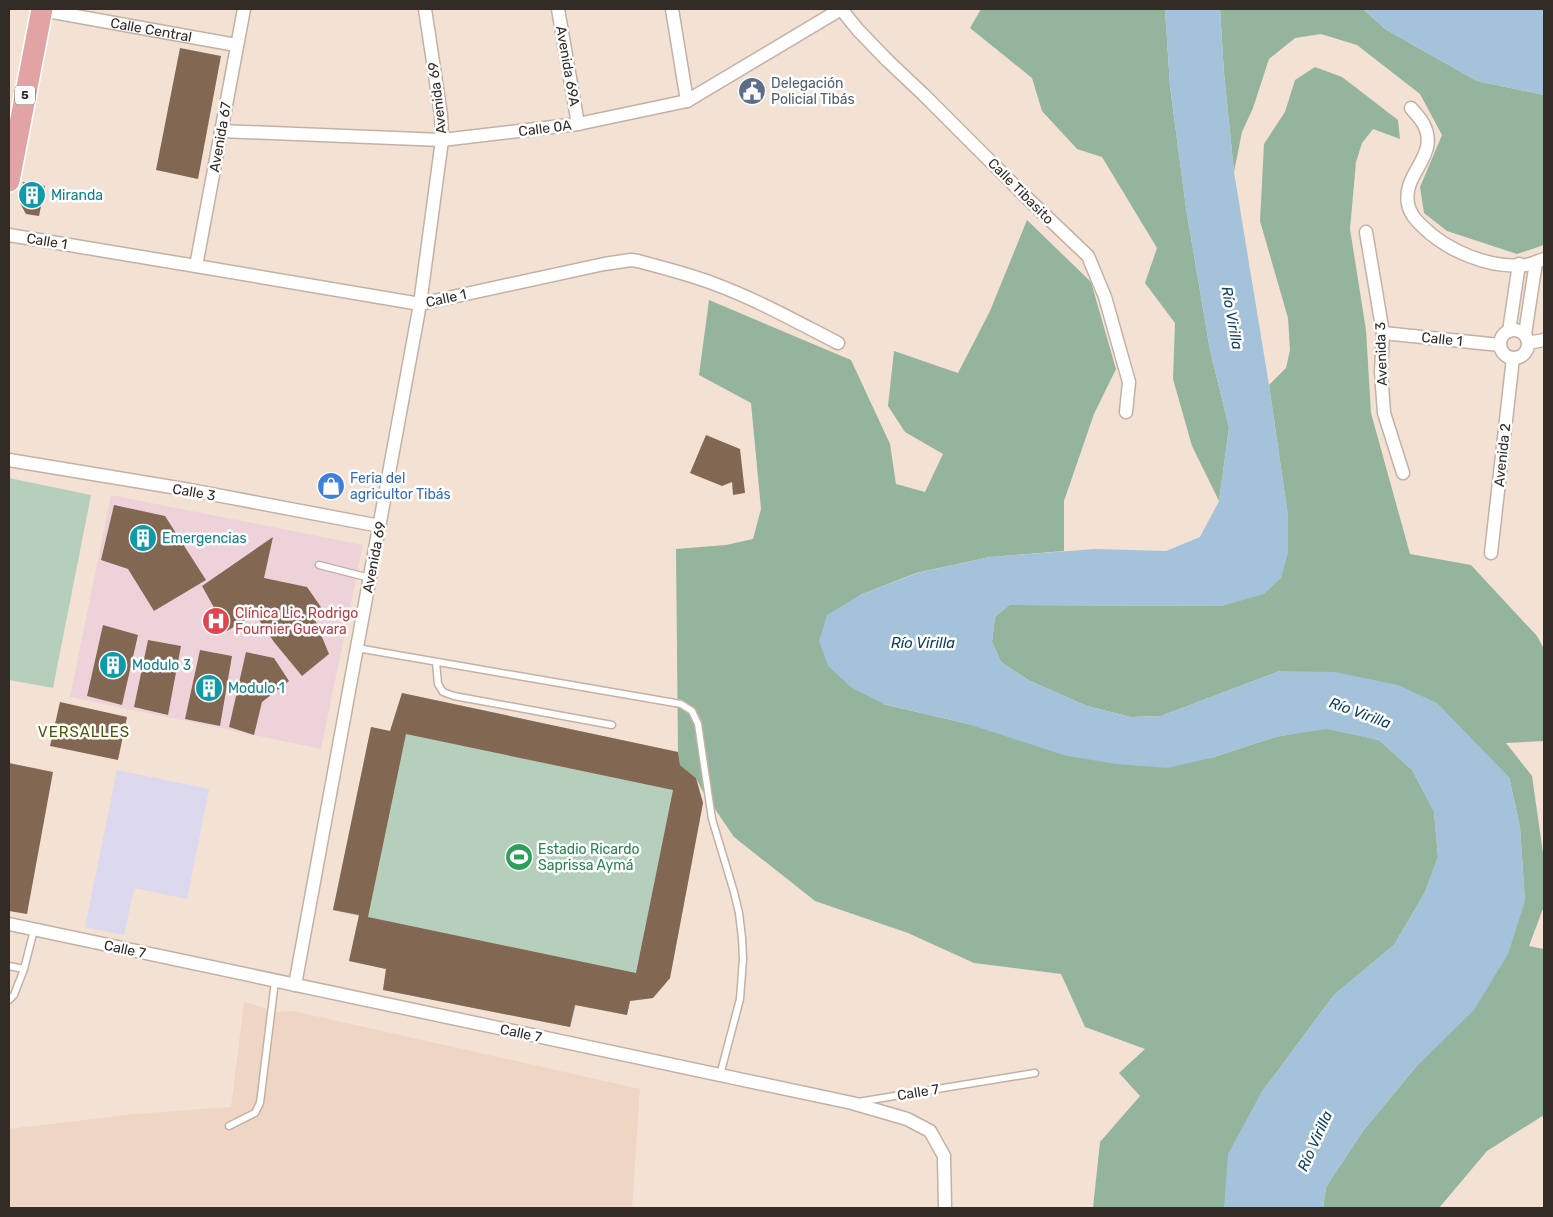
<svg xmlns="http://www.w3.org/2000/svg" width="1553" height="1217" font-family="Rubik,sans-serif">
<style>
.commercial{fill:#dcd8ed}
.built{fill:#eed5c4}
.medical{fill:#edd3d9}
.green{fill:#b5cfbc}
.forest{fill:#95b49e}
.water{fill:#a4c2d9}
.building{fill:#826753;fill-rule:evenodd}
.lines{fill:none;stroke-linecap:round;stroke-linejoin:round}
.lane-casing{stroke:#c3b1a5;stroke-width:9}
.street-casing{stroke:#c3b1a5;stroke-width:15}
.primary-casing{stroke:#fff;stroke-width:24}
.lane{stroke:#fff;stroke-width:6}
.street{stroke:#fff;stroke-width:12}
.primary{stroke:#e2a3a4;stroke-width:21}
.labels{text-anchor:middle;stroke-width:5;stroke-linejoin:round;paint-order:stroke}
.shield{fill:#fff;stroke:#706b67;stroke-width:1}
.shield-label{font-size:12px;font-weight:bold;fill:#322b26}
.street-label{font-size:14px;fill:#322b26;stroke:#fff}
.service-label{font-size:14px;fill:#4e5e75;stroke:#fff;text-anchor:start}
.culture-label{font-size:14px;fill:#0d838f;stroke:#fff;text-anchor:start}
.shop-label{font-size:14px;fill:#366cbe;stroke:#fff;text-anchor:start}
.health-label{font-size:14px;fill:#be3a42;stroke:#fff;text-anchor:start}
.leisure-label{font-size:14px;fill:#27864d;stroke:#fff;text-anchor:start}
.water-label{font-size:15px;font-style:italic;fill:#0e4363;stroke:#fff}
.neighbourhood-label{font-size:15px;letter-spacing:1px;fill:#4e5904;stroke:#fff}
</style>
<rect width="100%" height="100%" fill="#f3e1d4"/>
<path class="commercial" d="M117 770 209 789 187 899 134 888 124 935 85 927Z"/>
<path class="built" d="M244 1002 278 1012 293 1011 640 1089 632 1208H9V1129L135 1114 231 1107Z"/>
<path class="medical" d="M111 495 363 545 321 749 70 697Z"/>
<path class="green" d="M9 478 91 495 53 688 9 680Z
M402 693 678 752 680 765 696 778 703 803 670 978 653 998 630 1001 627 1015 576 1005 570 1027 383 990 386 969 349 961 359 916 333 910 371 727 390 731Z"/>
<path class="forest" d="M981 9H1165L1170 86 1186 208 1210 350 1229 428 1219 501 1192 446 1173 379 1175 323 1145 283 1157 248 1102 157 1077 149 1042 111 1032 78 970 28Z
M1220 9H1363L1385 29 1477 81 1544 95V245L1517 254 1447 231 1424 213 1420 187 1442 135 1420 94 1357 45 1321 34 1295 38 1269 59 1253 108 1242 132 1234 172 1224 73Z
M1315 67 1342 77 1398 120 1400 139 1373 129 1362 143 1356 162 1350 229 1366 330 1371 413 1410 554 1471 565 1537 636 1544 649V741L1506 743 1532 776 1544 860V906L1529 946 1544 949V1115L1487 1151 1439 1208H1323L1326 1187 1363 1131 1415 1068 1525 901 1520 827 1509 777 1280 671 1161 716 1131 717 1087 706 1030 681 1001 662 992 642 995 617 1009 605 1222 606 1288 552V516L1269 385 1286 368 1290 350 1288 318 1260 221 1264 144 1285 112 1295 80Z
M1027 220 1091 282 1116 369 1094 414 1064 501V551L990 557 916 573 860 595 883 704 968 724 1211 758 1275 737 1326 728 1379 740 1412 770 1434 811 1438 857 1425 892 1394 945 1334 995 1261 1093 1224 1208H1093L1100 1142 1140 1096 1119 1073 1145 1049 1085 1027 1061 974 974 963 908 933 815 901 734 837 702 790 696 778 680 765 678 752 676 549 726 545 753 539 761 509 751 403 699 375 709 300 851 360 890 444 896 484 925 492 943 454 905 432 888 406 894 351 958 373 990 311Z"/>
<path class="water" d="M1165 9H1220L1224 73 1234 172 1269 385 1288 516V552L1281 578 1264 594 1222 606 1009 605 995 617 992 642 1001 662 1030 681 1087 706 1131 717 1161 716 1280 671 1335 672 1398 685 1437 703 1509 777 1520 827 1525 901 1508 954 1474 1010 1415 1068 1363 1131 1326 1187 1323 1208H1224L1228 1154 1261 1093 1334 995 1394 945 1425 892 1438 857 1434 812 1412 770 1379 740 1326 729 1275 737 1211 758 1167 768 1117 764 1067 756 968 724 884 704 852 688 828 666 819 641 827 615 860 595 917 573 990 557 1095 549 1166 551 1200 537 1219 501 1229 428 1210 350 1186 208 1170 86Z
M1363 9H1544V95L1477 81 1385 29Z"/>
<path class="building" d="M180 48 221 56 198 179 156 170Z
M23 182 45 186 39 216 26 214 20 203Z
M706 435 740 449 745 493 733 495 732 482 722 486 690 473Z
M114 505 165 516 206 580 154 611 128 569 101 560Z
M273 537 264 578 307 587 323 610 313 615 329 654 302 676 274 642 255 614 227 631 202 586Z
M103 625 138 635 122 705 87 696Z
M148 640 181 646 168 715 134 707Z
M200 650 232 656 220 726 185 719Z
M246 652 274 658 289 681 262 702 254 735 229 727Z
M402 693 678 752 680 765 696 778 703 803 670 978 653 998 630 1001 627 1015 575 1005 570 1027 383 990 386 969 349 961 359 915 333 910 371 727 390 731ZM406 734 673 790 636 973 368 917Z
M60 702 127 717 118 760 50 746Z
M9 763 53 772 27 914 9 911Z"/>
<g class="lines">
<g class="lane-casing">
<path id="lane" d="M319 565 370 578
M357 648 681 704 692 711 698 724 712 819 734 892 739 913 742 938 743 959 740 999 720 1075
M436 662 438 684 443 692 454 696 612 725
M9 966 24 969 14 995 9 1000
M24 969 34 930
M858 1102 1035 1073
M229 1126 255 1113 260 1103 275 981"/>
</g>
<g class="street-casing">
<g id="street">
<path d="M558 9 578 124"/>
<path d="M672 9 687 101"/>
<path d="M841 9 858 30 888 61 924 95 1026 197 1088 256 1105 297 1129 382 1126 412"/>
<path id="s1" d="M42 10 236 45"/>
<path d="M1411 108C1415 113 1420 118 1423 123 1441 156 1402 172 1408 204 1410 214 1416 220 1422 226 1447 251 1490 269 1526 265 1532 264 1538 261 1544 259"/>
<path d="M221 131 442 140 578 124 687 101 841 9"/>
<path d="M1366 232 1383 333 1381 372 1384 413 1403 473"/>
<path d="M9 235 196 266 420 304 604 264 631 260 638 261C663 268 688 274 712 283 756 299 797 322 838 343"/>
<path d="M196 266 244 9"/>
<circle cx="1514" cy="344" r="14"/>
<path d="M1509 331 1519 264"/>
<path d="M1383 333 1500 345"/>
<path d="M1525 334 1536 262"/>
<path d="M1528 343 1544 340"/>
<path d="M9 460 190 490 380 526"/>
<path d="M1491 553 1513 358"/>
<path d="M9 924 852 1103 907 1119 930 1131 944 1156 945 1208"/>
<path d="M295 985 420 304 442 140 441 115 425 9"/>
</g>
</g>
<g class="primary-casing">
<path id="primary" d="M9 181 42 9"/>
</g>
<use href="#lane" class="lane"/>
<use href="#street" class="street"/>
<use href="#primary" class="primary"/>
</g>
<defs>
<g id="civic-disc" transform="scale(1.4375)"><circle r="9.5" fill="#5c6f8a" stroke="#fff"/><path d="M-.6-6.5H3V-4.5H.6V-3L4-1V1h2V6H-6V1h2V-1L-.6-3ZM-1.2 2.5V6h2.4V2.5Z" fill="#fff"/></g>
<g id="building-disc" transform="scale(1.4375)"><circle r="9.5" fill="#0f9aa8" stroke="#fff"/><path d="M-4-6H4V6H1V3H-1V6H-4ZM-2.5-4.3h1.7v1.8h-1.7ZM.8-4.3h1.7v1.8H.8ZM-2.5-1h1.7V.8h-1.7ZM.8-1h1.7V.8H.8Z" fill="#fff"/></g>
<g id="shop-disc" transform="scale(1.4375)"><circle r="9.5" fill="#3f7fe0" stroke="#fff"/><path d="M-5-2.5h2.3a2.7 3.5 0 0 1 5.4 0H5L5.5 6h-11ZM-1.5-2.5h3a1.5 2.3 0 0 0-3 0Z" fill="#fff"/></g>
<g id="hospital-disc" transform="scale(1.4375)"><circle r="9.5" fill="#e0444e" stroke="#fff"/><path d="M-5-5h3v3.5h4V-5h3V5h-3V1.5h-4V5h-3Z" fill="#fff"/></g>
<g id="stadium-disc" transform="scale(1.4375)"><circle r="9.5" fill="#2e9e5b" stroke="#fff"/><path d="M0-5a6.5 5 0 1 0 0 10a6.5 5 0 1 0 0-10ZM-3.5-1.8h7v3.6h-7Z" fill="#fff"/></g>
</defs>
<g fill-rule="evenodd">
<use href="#civic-disc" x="752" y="91"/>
<use href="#building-disc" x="32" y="195"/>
<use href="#shop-disc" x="331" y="486"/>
<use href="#building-disc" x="143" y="538"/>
<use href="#hospital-disc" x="216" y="621"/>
<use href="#building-disc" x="113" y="665"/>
<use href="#building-disc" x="209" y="688"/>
<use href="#stadium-disc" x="519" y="857"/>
</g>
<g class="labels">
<rect class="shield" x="15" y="85.5" width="20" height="19" rx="4"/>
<g class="shield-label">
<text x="25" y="99">5</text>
</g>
<g class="street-label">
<text dy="5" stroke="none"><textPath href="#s1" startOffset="111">Calle Central</textPath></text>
<text transform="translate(568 66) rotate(80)" y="5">Avenida 69A</text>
<text transform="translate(437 98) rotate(-97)" y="5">Avenida 69</text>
<text transform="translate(545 128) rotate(-7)" y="5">Calle 0A</text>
<text transform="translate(220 137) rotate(-80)" y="5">Avenida 67</text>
<text transform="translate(1021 191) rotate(45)" y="5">Calle Tibasito</text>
<text transform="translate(47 241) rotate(9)" y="5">Calle 1</text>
<text transform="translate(446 298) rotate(-12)" y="5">Calle 1</text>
<text transform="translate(1442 339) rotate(6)" y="5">Calle 1</text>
<text transform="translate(1381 354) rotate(-92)" y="5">Avenida 3</text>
<text transform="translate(1502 455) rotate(-84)" y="5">Avenida 2</text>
<text transform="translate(194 492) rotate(10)" y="5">Calle 3</text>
<text transform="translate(374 557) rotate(-79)" y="5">Avenida 69</text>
<text transform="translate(125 949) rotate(12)" y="5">Calle 7</text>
<text transform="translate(521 1033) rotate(12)" y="5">Calle 7</text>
<text transform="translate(918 1092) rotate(-9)" y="5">Calle 7</text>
</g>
<g class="service-label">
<text x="771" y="88">Delegación<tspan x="771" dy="16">Policial Tibás</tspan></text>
</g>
<g class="culture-label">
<text x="51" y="200">Miranda</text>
<text x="162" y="543">Emergencias</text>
<text x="132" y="670">Modulo 3</text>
<text x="228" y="693">Modulo 1</text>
</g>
<g class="shop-label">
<text x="350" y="483">Feria del<tspan x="350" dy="16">agricultor Tibás</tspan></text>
</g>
<g class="health-label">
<text x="235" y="618">Clínica Lic. Rodrigo<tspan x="235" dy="16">Fournier Guevara</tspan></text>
</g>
<g class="leisure-label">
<text x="538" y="854">Estadio Ricardo<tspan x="538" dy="16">Saprissa Aymá</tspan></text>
</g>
<g class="water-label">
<text transform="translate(1232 318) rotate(80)" y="5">Río Virilla</text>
<text x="923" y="648">Río Virilla</text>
<text transform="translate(1360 713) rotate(20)" y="5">Río Virilla</text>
<text transform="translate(1315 1141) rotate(-66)" y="5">Río Virilla</text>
</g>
<g class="neighbourhood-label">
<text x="84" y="737">VERSALLES</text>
</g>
</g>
<rect width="1553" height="1217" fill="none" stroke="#322b26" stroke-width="20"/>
</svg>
